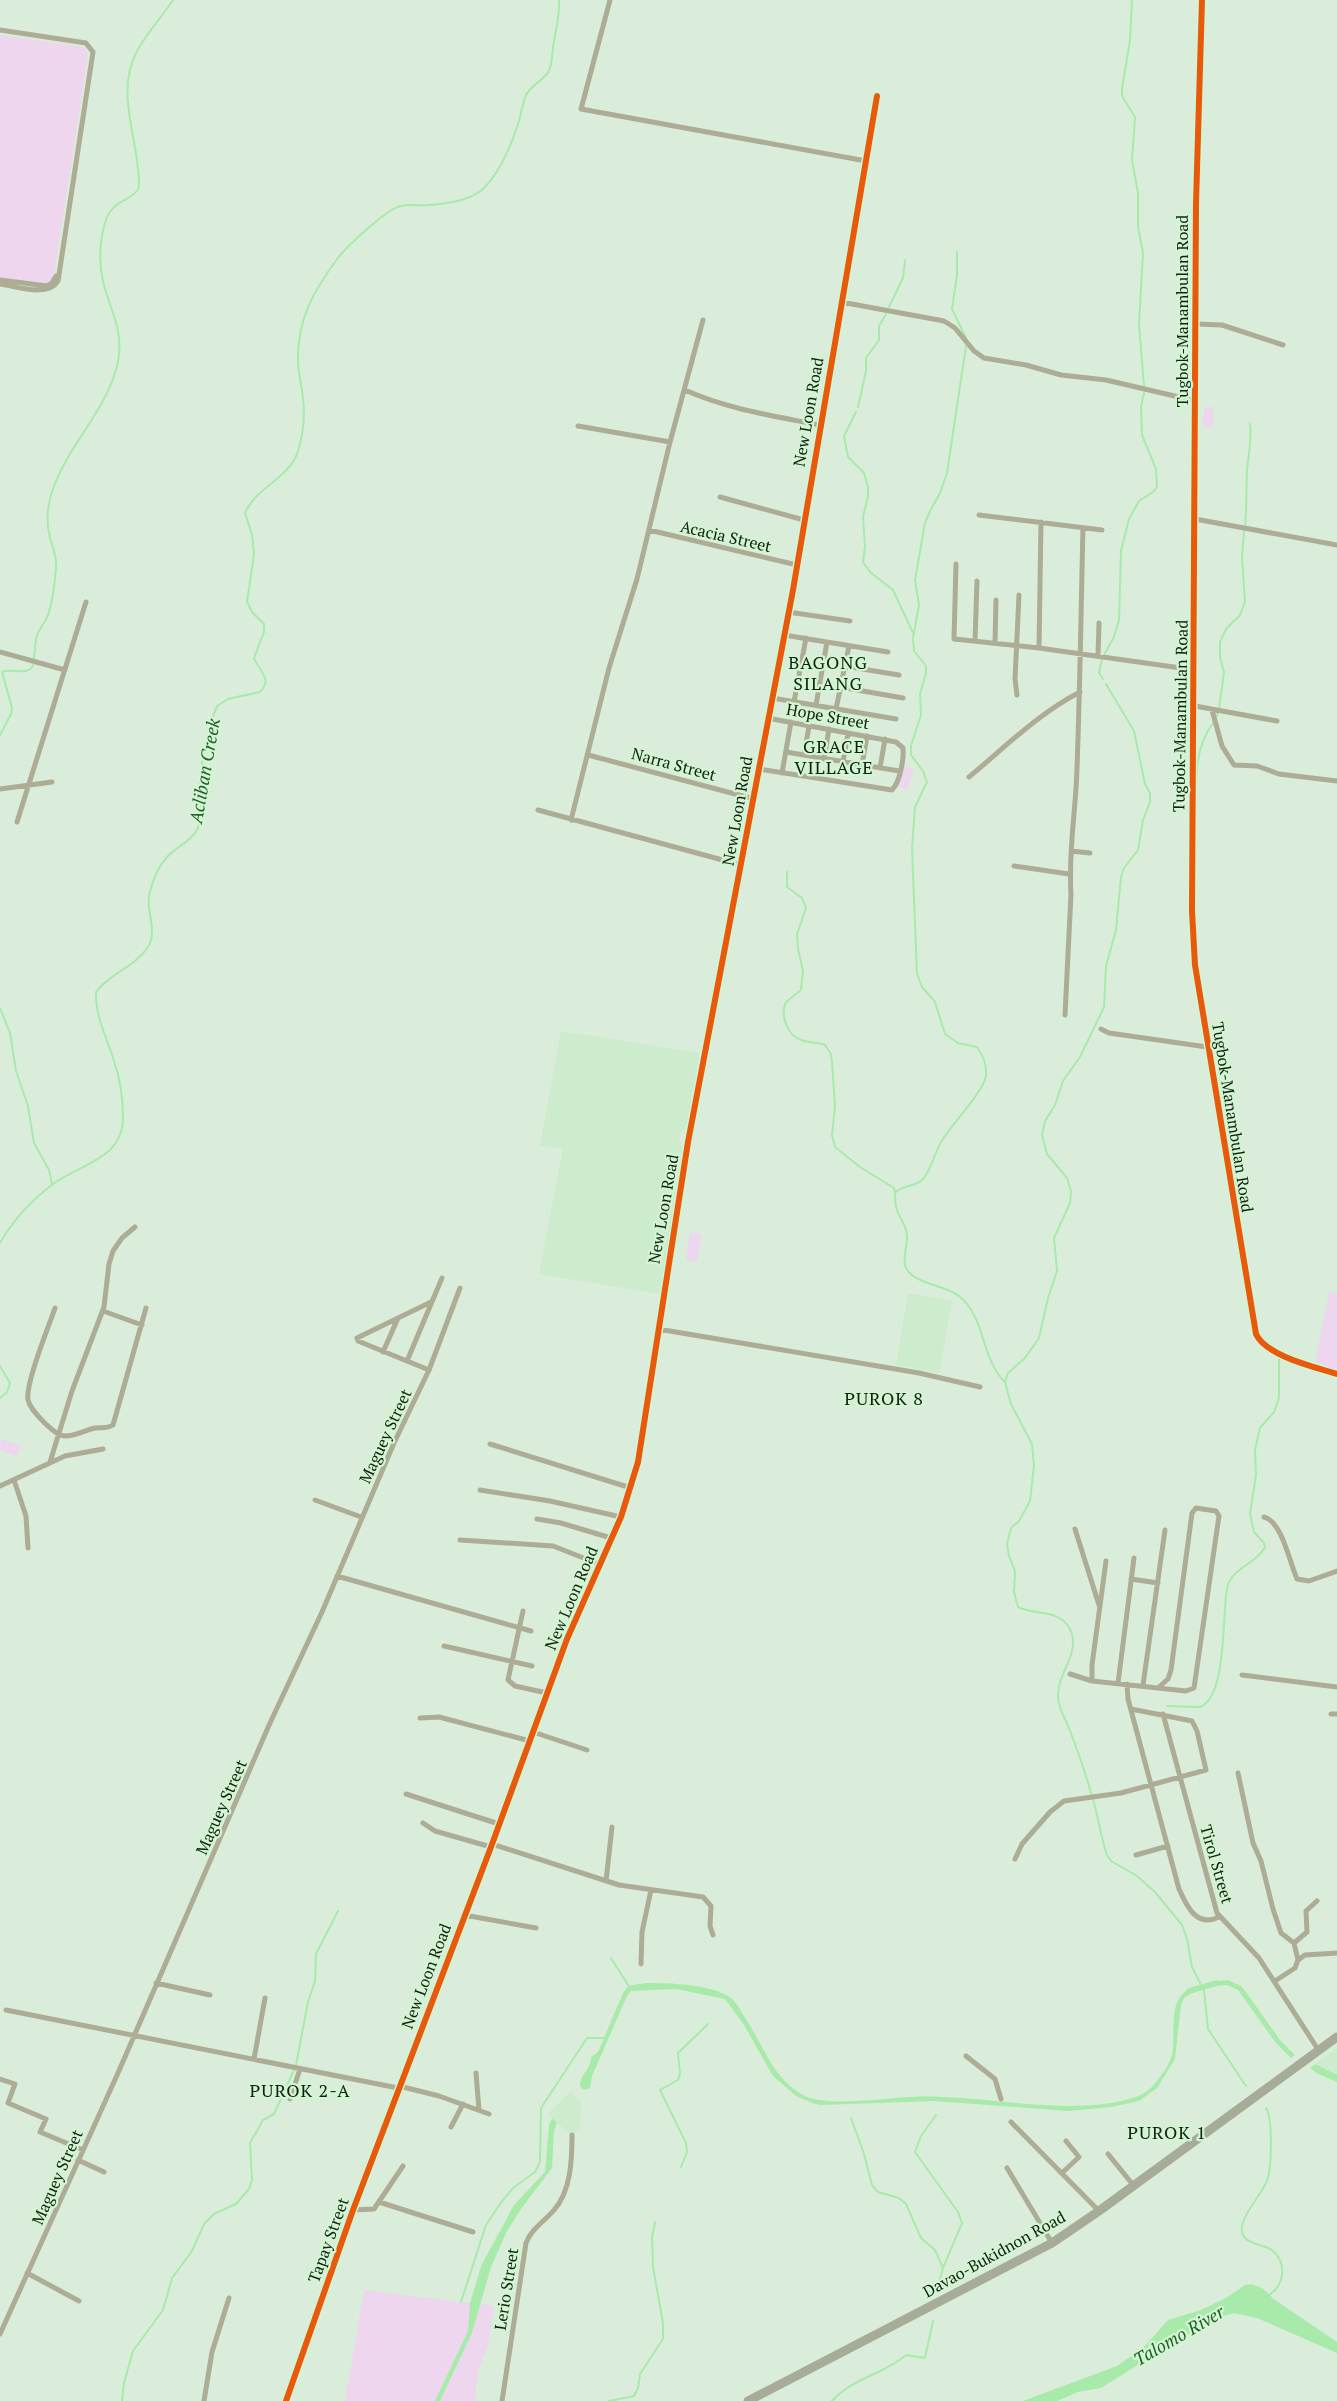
<svg xmlns="http://www.w3.org/2000/svg" width="1337" height="2401" font-family="'PT Serif',serif">
<style>
.built{fill:#cceccd}
.green{fill:#edd6ee}
.water{fill:#a8eaaa}
.lines{fill:none;stroke-linecap:round;stroke-linejoin:round}
.stream{stroke:#a8eaaa;stroke-width:2}
.canal{stroke:#a8eaaa;stroke-width:5.5}
.street{stroke:#adac95;stroke-width:5}
.secondary{stroke:#aaab93;stroke-width:7}
.highway{stroke:#a7ac98;stroke-width:9}
.cycleway-casing{stroke:#d2f5d2;stroke-width:9}
.cycleway{stroke:#e8590c;stroke-width:6}
.labels{text-anchor:middle;stroke-width:4.5;stroke-linejoin:round;paint-order:stroke}
.street-label{font-size:16px;fill:#132014;stroke:#d2f5d2}
.neighbourhood-label{font-size:18px;letter-spacing:1px;fill:#132014;stroke:#d2f5d2}
.water-label{font-size:18px;font-style:italic;fill:#235d29;stroke:#d2f5d2}
</style>
<rect width="100%" height="100%" fill="#daedda"/>
<path class="built" d="M561 1031 700 1053 686 1129 681 1132 679 1142 683 1147 660 1294 539 1274 563 1149 540 1145Z
M908 1293 952 1301 939 1373 896 1365Z
M1337 2048V2075L1315 2064Z
M571 2091 581 2102 580 2131 568 2133 548 2114Z"/>
<path class="green" d="M0 35 78 46 85 48 88 54 54 275 53 280 46 284 0 278Z
M1204 407H1213V427H1203Z
M903 766 914 769 907 790 897 786Z
M690 1232 702 1234 697 1262 686 1260Z
M1329 1292 1337 1293V1370L1315 1363Z
M1 1439 21 1446 17 1456 0 1450Z
M364 2290 470 2303 468 2331 435 2401H345Z
M481 2304 494 2306 488 2346 478 2372 475 2401H440L472 2333Z"/>
<path class="water" d="M1228 1980 1241 1986 1246 1992 1280 2040 1295 2055 1291 2058 1276 2043 1238 1990 1227 1985 1212 1986 1210 1982Z
M646 1983C669 1983 708 1984 728 1996 735 2000 740 2009 744 2016 763 2044 773 2080 805 2096 828 2107 884 2098 910 2097 982 2093 1069 2119 1136 2097 1144 2094 1152 2088 1157 2081 1163 2073 1169 2065 1172 2055 1177 2030 1165 1997 1195 1986L1197 1990 1185 1997 1181 2004 1175 2059 1157 2088 1139 2101 1111 2107 1068 2111 934 2101 820 2105 812 2103 796 2096 773 2076 744 2025 725 1999 676 1989 631 1991 627 1996 592 2076 590 2088 584 2090 580 2086C580 2074 591 2070 591 2057L598 2052 623 1993 628 1986Z
M1315 2064 1337 2075V2082L1318 2074 1310 2068Z
M552 2118 557 2123 554 2131 552 2168 521 2209 507 2231 491 2267 472 2333 440 2401H435L468 2331 470 2303 482 2264 514 2205 545 2172 549 2125Z
M1251 2284 1262 2288 1275 2300 1337 2342V2353L1257 2318 1234 2313 1223 2316 1181 2338 1101 2388 1078 2392 1057 2401H1023L1117 2366 1143 2348 1168 2320 1201 2310 1226 2298 1245 2285Z"/>
<g class="lines">
<path class="stream" d="M1132 0 1130 40 1122 89V96L1135 117 1132 160 1138 193V227L1143 253 1139 324 1144 386
M957 252V275L952 309 966 338
M889 307 903 278 905 260
M858 407 866 371V358L879 340V326L886 314
M856 412 844 436 848 457 864 473 868 487V496L863 517 865 547 863 562 870 572 893 590 914 635
M1245 526C1247 507 1246 490 1247 471 1248 454 1252 442 1250 424
M1104 655 1114 637 1119 620 1121 551 1129 519 1139 501 1153 492 1157 487 1156 469 1142 435 1141 407 1144 393
M34 658C35 651 35 643 37 635 40 627 47 621 49 612 53 598 55 582 56 567 57 556 53 549 50 538 46 522 47 505 53 489 69 443 107 411 118 362 124 329 110 311 103 281 98 261 100 236 107 217 115 199 134 200 139 187 140 141 114 94 137 51 147 33 162 17 173 0
M1102 659 1099 673 1103 679
M1106 684 1134 731 1145 784 1150 793V802L1143 820 1138 850 1124 868 1121 877 1116 930 1106 966 1104 1007 1080 1057 1063 1081 1055 1105 1045 1121 1042 1135 1047 1154 1067 1178 1071 1191 1070 1203 1054 1238 1057 1271 1048 1298 1039 1338 1025 1358 1008 1373 1005 1382 1011 1404 1032 1444 1034 1466 1030 1501 1019 1521 1011 1528 1007 1544 1009 1556 1015 1571 1014 1592 1018 1607C1035 1616 1061 1608 1071 1631 1080 1654 1057 1674 1058 1696 1058 1708 1065 1718 1069 1728 1077 1749 1085 1771 1091 1793 1098 1813 1100 1835 1107 1855L1111 1861 1137 1876 1155 1892 1182 1925 1187 1939 1192 1967 1204 1991 1208 2029 1246 2086
M1219 709 1224 672 1220 657V642L1226 629 1240 615 1245 602 1242 557 1244 531
M1215 720 1218 713
M0 735 11 714 12 708 2 672C13 667 29 678 34 663
M1196 804C1196 776 1195 747 1213 723
M787 872V887L802 898 806 908 797 934 798 949 803 971 801 990 786 1002C780 1015 787 1035 801 1040 809 1043 818 1042 825 1045L831 1054 832 1062 835 1106 832 1135 835 1147 860 1167 894 1188C896 1195 894 1203 897 1210 900 1220 908 1227 907 1238 907 1248 902 1259 906 1268 914 1284 945 1285 959 1296 987 1319 980 1358 1005 1382
M0 1008 10 1033 16 1071 28 1106 34 1143 49 1170 52 1184
M895 1193C903 1184 914 1188 922 1180 931 1172 935 1150 943 1139 953 1123 983 1092 986 1076 987 1065 983 1055 977 1047L958 1043 945 1034 935 1002 922 987 917 974 912 848 915 807 927 782 923 771 911 755V746L921 715 920 694 926 673V666L914 651 913 638 919 605 915 580 925 523 930 511 940 493 947 473 966 346
M0 1243C13 1220 32 1200 53 1184 80 1164 123 1159 123 1118 123 1100 120 1078 114 1061 107 1037 95 1018 96 992 109 974 135 967 148 947 159 930 143 907 151 888 154 877 159 866 167 857 178 845 196 840 200 822 203 810 198 800 199 788 201 765 208 727 217 706L228 699 260 692C273 679 259 671 254 658L264 632V624L252 612 247 602 254 554 252 535 245 513C255 488 290 478 298 451 303 435 305 415 303 398 302 386 298 373 298 361 297 319 314 290 338 258 347 246 388 208 401 206 410 204 419 206 428 205 445 204 471 201 484 188 501 171 512 143 519 121 521 113 523 103 526 95 531 85 544 80 549 71 552 64 552 55 553 48 555 31 560 18 559 0
M0 1366 10 1383 7 1392 0 1398
M1167 1706 1200 1707C1227 1697 1222 1615 1227 1589 1230 1568 1257 1564 1265 1547L1264 1543 1254 1532 1250 1514 1256 1475 1255 1450 1260 1428 1274 1412 1279 1398V1357
M611 1958 630 1988
M296 2065 308 2002 315 1981 316 1954 338 1911
M1266 2108C1273 2118 1272 2172 1266 2183 1259 2198 1246 2209 1242 2226 1239 2245 1262 2243 1272 2250 1287 2262 1285 2285 1269 2295
M936 2115 921 2136 915 2152 958 2212 962 2223 943 2268 937 2289
M851 2118 864 2154 872 2185 878 2192 899 2198 906 2204 921 2238 935 2250 943 2268
M681 2167 687 2152 686 2143 660 2090 678 2080 680 2073 678 2053 708 2024
M461 2302 486 2225 500 2204 513 2188 535 2172 540 2162 541 2108 587 2038H604
M122 2401 124 2383 133 2351 163 2310 172 2278 192 2251 204 2224 214 2214 236 2204 249 2189 252 2180 250 2143 263 2120 274 2114 294 2070
M609 2401 634 2396 638 2388 640 2374 663 2339V2323L653 2267 652 2237 655 2222
M832 2401C854 2377 883 2375 906 2355L925 2358 933 2321"/>
<path class="canal" d="M1189 1991 1217 1983"/>
<path class="street" d="M610 0 581 109 866 161
M0 30 86 43 93 52 58 281C48 298 15 286 0 284
M0 280 47 286 52 283 56 276
M841 302 944 321 955 328 974 351 984 358 1026 365 1061 375 1106 380 1196 401
M1196 324 1222 325 1283 345
M685 390C727 409 774 416 819 425
M578 426 670 442
M720 497 804 520
M979 515 1102 530
M1195 519 1337 545
M649 530 797 565
M956 564 954 639 1039 648 1195 670
M788 612 850 621
M784 635 888 652
M975 641 977 581
M995 643 996 600
M1039 648 1041 522
M0 652 65 670
M1098 656 1099 623
M844 666 899 675
M840 687 903 698
M1017 695 1015 679 1019 595
M772 698 896 719
M794 702 806 638
M816 705 827 642
M1195 706 1277 721
M836 709 849 646
M1212 710 1222 746 1234 765 1257 766 1279 774 1337 781
M786 752 899 771
M588 755 754 799
M804 755 809 726
M824 759 829 729
M843 762 848 733
M862 765 867 736
M880 768 885 739
M759 769 892 790C900 782 904 759 903 748L896 742 767 718
M782 773 791 722
M969 777C1004 748 1039 713 1080 692
M0 789 52 782
M538 810 741 865
M571 820 609 668 637 579 670 442 703 320
M17 822 86 602
M1071 851 1090 853
M1014 866 1069 874
M1065 1015 1071 894C1068 852 1076 810 1077 768 1080 688 1081 608 1083 528
M1101 1029 1109 1033 1207 1047
M55 1308C49 1326 25 1384 28 1400 30 1410 55 1436 65 1436 76 1436 85 1430 95 1428 102 1427 107 1429 113 1425L146 1308
M103 1311 142 1325
M658 1329 919 1373 980 1387
M383 1352 398 1318
M407 1361 442 1278
M429 1370 358 1341 357 1338 431 1302
M490 1444 631 1488
M50 1462 72 1391 104 1307 109 1264 113 1251 122 1238 135 1227
M14 1480 26 1516 28 1548
M0 1486 65 1456 103 1449
M480 1490 550 1501 621 1517
M315 1500 361 1517
M1264 1517C1282 1521 1290 1564 1297 1579L1309 1581 1337 1571
M537 1519 561 1523 611 1538
M1075 1529 1099 1605
M460 1540 553 1546 599 1564
M337 1576 531 1631
M1131 1579 1158 1583
M523 1611 508 1680 515 1686 547 1693
M444 1646 532 1666
M1070 1674 1092 1681 1186 1691 1194 1688 1219 1516 1216 1511 1196 1508 1192 1513 1171 1670 1168 1679 1159 1687
M1242 1675 1337 1687
M1092 1681V1665L1106 1561
M1118 1683 1134 1558
M1127 1684 1128 1699 1179 1889C1187 1907 1197 1928 1219 1917
M1143 1685 1165 1530
M1163 1714 1217 1913 1259 1958 1319 2051
M1331 1714H1337
M420 1718 439 1717 530 1741
M533 1732 587 1750
M1238 1773 1253 1843 1261 1861 1273 1909 1281 1933 1294 1943
M406 1794 499 1824
M423 1823 435 1831 491 1847
M492 1844 619 1885 703 1897 711 1906 710 1926 713 1935
M1136 1855 1168 1846
M1015 1859 1022 1844 1050 1812 1064 1801 1121 1793 1206 1770 1197 1731 1192 1721 1131 1709
M606 1881 612 1827
M464 1915 536 1928
M1298 1960 1305 1955 1337 1953
M641 1964 642 1932 651 1890
M1275 1981 1295 1968 1298 1960 1294 1943 1307 1932 1306 1911 1317 1901
M156 1983 210 1995
M6 2010 398 2088
M966 2056 995 2079 1001 2099
M254 2059 265 1998
M476 2073 479 2110
M0 2079 15 2084 8 2103 46 2119 40 2132 83 2150
M399 2086 439 2096 489 2114
M290 2099 300 2069
M1011 2122 1099 2211
M451 2127 463 2104
M1108 2154 1134 2186
M78 2160 104 2172
M1007 2168 1052 2243
M1062 2173 1079 2157 1066 2141
M379 2202 473 2232
M353 2210 374 2209 403 2166
M27 2273 79 2301
M0 2334 118 2073 270 1723 322 1612 394 1443 429 1370 460 1288
M204 2401 212 2352 229 2298
M286 2401 353 2210 491 1847 567 1639 621 1517 638 1462 688 1142 793 590 877 96
M502 2401 526 2243C531 2229 545 2221 554 2210 571 2191 572 2160 572 2135"/>
<path class="secondary" d="M1202 0 1196 203 1192 911 1195 965 1256 1334C1266 1356 1315 1367 1337 1374"/>
<path class="highway" d="M748 2401 1052 2243 1099 2211 1337 2037"/>
<g class="cycleway-casing">
<path id="cycleway" d="M1202 0 1196 203 1192 911 1195 965 1256 1334C1266 1356 1315 1367 1337 1374
M286 2401 353 2210 491 1847 567 1639 621 1517 638 1462 688 1142 793 590 877 96"/>
</g>
<use href="#cycleway" class="cycleway"/>
</g>
<g class="labels">
<g class="street-label">
<text transform="translate(1182 311) rotate(-90)" y="6">Tugbok-Manambulan Road</text>
<text transform="translate(808 412) rotate(-80)" y="6">New Loon Road</text>
<text transform="translate(726 536) rotate(13)" y="6">Acacia Street</text>
<text transform="translate(828 716) rotate(10)" y="6">Hope Street</text>
<text transform="translate(1180 716) rotate(-89)" y="6">Tugbok-Manambulan Road</text>
<text transform="translate(674 764) rotate(15)" y="6">Narra Street</text>
<text transform="translate(737 811) rotate(-80)" y="6">New Loon Road</text>
<text transform="translate(1233 1117) rotate(81)" y="6">Tugbok-Manambulan Road</text>
<text transform="translate(663 1209) rotate(-80)" y="6">New Loon Road</text>
<text transform="translate(385 1436) rotate(-65)" y="6">Maguey Street</text>
<text transform="translate(571 1598) rotate(-67)" y="6">New Loon Road</text>
<text transform="translate(221 1807) rotate(-66)" y="6">Maguey Street</text>
<text transform="translate(1217 1864) rotate(74)" y="6">Tirol Street</text>
<text transform="translate(426 1976) rotate(-69)" y="6">New Loon Road</text>
<text transform="translate(57 2177) rotate(-66)" y="6">Maguey Street</text>
<text transform="translate(328 2240) rotate(-70)" y="6">Tapay Street</text>
<text transform="translate(994 2254) rotate(-29)" y="6">Davao-Bukidnon Road</text>
<text transform="translate(506 2289) rotate(-81)" y="6">Lerio Street</text>
</g>
<g class="neighbourhood-label">
<text x="828" y="669">BAGONG<tspan x="828" dy="21">SILANG</tspan></text>
<text x="834" y="753">GRACE<tspan x="834" dy="21">VILLAGE</tspan></text>
<text x="884" y="1405">PUROK 8</text>
<text x="300" y="2097">PUROK 2-A</text>
<text x="1167" y="2139">PUROK 1</text>
</g>
<g class="water-label">
<text transform="translate(205 771) rotate(-80)" y="6">Acliban Creek</text>
<text transform="translate(1179 2336) rotate(-30)" y="6">Talomo River</text>
</g>
</g>
</svg>
